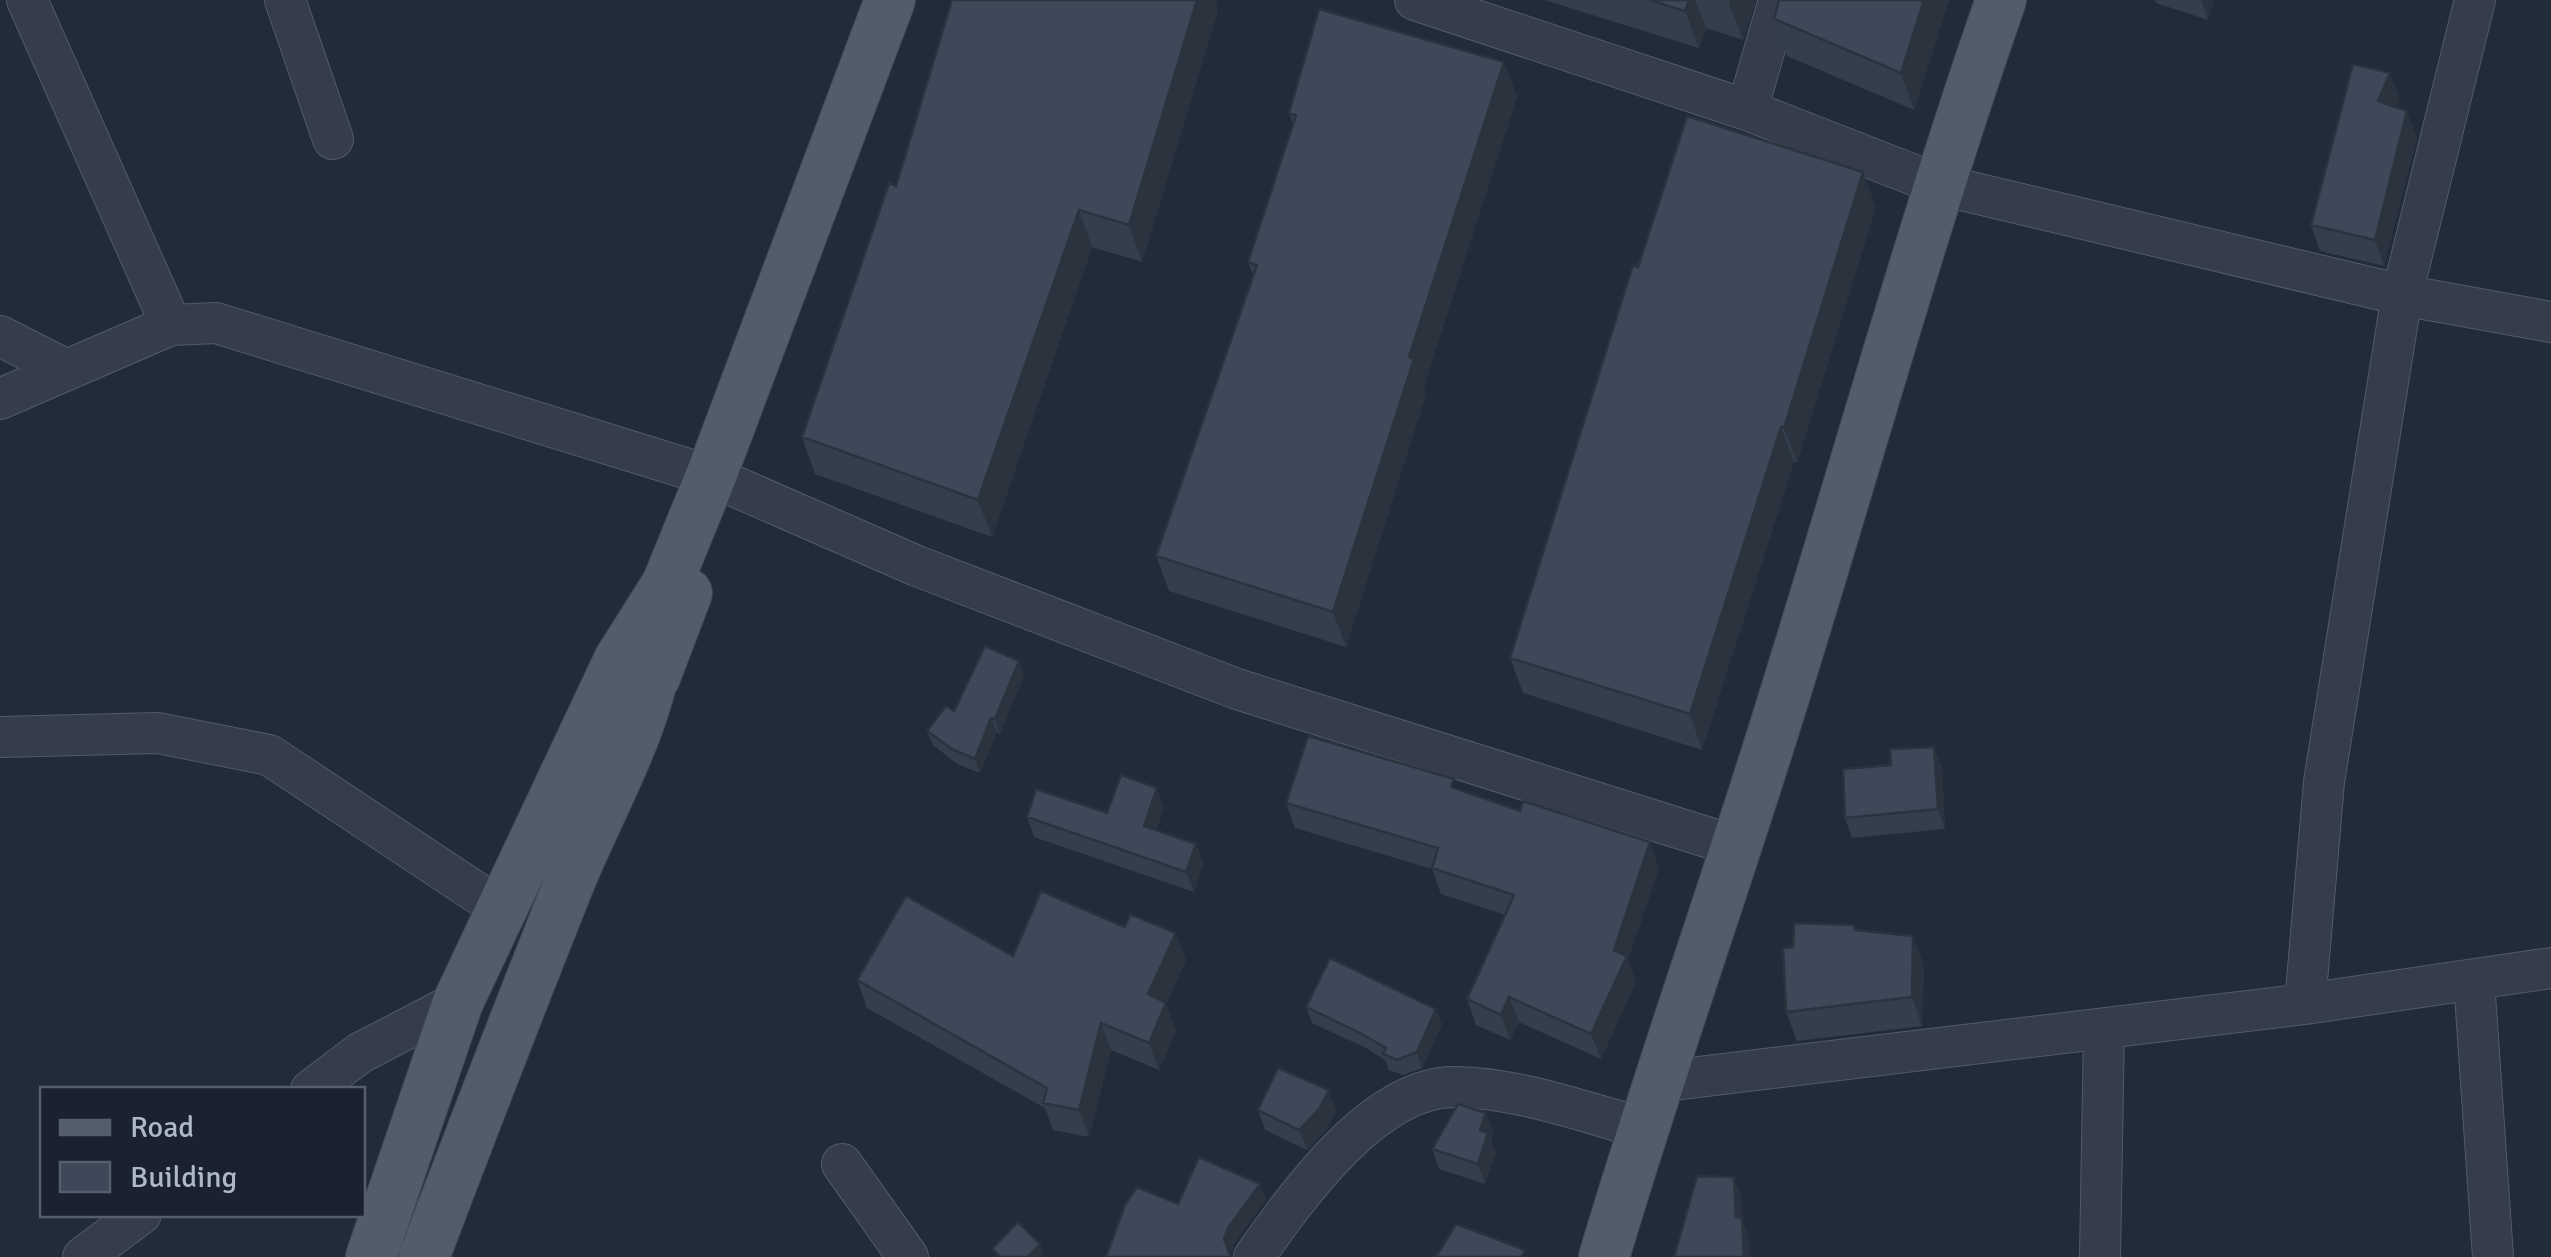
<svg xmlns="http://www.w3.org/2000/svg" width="2551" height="1257" font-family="Signika,sans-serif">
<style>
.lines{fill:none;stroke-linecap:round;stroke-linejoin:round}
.minor-casing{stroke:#525b68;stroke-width:42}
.major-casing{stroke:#3e4653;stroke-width:52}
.minor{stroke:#353d4a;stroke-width:40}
.major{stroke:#525c6a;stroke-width:50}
.wall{fill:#343f4d}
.shaded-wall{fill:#2b333e}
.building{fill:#3d4959;stroke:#2b333e;stroke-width:2.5}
</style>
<rect width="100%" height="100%" fill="#212b3a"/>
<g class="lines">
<g class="minor-casing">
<path id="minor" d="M27 0 171 325
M285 0 333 139
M1415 0 1747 110 1937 184 2402 295 2551 322
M1747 110 1779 0
M0 336 63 368
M0 399 171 325 216 323 711 476 917 566 1237 689 1738 847
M0 737 158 733 269 755 503 910
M2474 980 2493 1257
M2305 1004 2324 782 2402 295 2475 0
M1657 1082 2305 1004 2551 968
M311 1090 360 1053 458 1002
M842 1164 908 1257
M83 1257 141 1214
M1254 1257C1297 1196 1375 1085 1456 1087 1519 1088 1583 1112 1643 1128
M2100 1257 2104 1029"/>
</g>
<g class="major-casing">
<path id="major" d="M655 677 687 593
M371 1257 458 1002 619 660 667 584 711 476 890 0
M424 1257C471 1133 519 1009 568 886 600 806 648 730 659 643
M1604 1257C1660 1068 1727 883 1785 694 1857 463 1921 229 2001 0"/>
</g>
<use href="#minor" class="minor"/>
<use href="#major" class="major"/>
</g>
<path class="wall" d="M952 0H1215L1218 10 1142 262 1092 247 992 537 815 474 802 437 896 186Z
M1544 0H1756L1743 40 1706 28 1699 48Z
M1949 0 1914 110 1787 56 1774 19Z
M2155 0H2214L2208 20 2156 3Z
M1504 62 1517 97 1424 386 1426 394 1346 647 1169 591 1156 556 1253 275 1248 262 1293 125 1289 113Z
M2400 98 2396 107 2417 137 2384 266 2320 251 2311 225Z
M1876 207 1797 463 1794 462 1702 750 1523 693 1510 658 1638 267Z
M1019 661 1024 676 1000 734 997 732 980 773 957 764 933 745 927 731Z
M1891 765 1942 767 1945 829 1852 838 1845 818Z
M1157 788 1164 808 1156 830 1196 844 1203 864 1194 892 1034 837 1027 817 1107 813Z
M1458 789 1659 868 1628 960 1636 982 1601 1059 1519 1022 1510 1040 1476 1025 1467 999 1506 915 1441 894 1432 869 1295 828 1286 803Z
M1854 925 1856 931 1924 965 1922 1026 1797 1041 1786 1012 1793 947Z
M1125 927 1186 960 1166 1004 1176 1031 1159 1070 1111 1050 1089 1137 1053 1130 1045 1108 867 1008 857 980 1013 956Z
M1306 1007 1442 1024 1422 1068 1403 1075 1389 1070 1385 1060 1366 1048 1312 1023Z
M1258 1110H1336L1327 1129 1307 1150 1265 1130Z
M1486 1113 1493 1133 1491 1140 1496 1153 1485 1184 1439 1169 1432 1149Z"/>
<path class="shaded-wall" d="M1197 0H1215L1218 10 1142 262 1129 225Z
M1689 0H1695L1706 28 1699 48 1685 11Z
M1730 0H1756L1743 40 1729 3Z
M1924 0H1949L1914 110 1901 73Z
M2201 0H2214L2208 20Z
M1504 62 1517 97 1424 386 1426 394 1346 647 1333 612 1409 357Z
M2390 73 2400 98 2388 126 2378 101Z
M2407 111 2417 137 2384 266 2375 240Z
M1863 172 1876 207 1797 463 1784 428Z
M1079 210 1092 247 992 537 978 500Z
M1781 427 1794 462 1702 750 1690 714Z
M1019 661 1024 676 1000 734 995 719Z
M991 718 997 732 980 773 975 759Z
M1934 747 1942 767 1945 829 1938 809Z
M1157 788 1164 808 1151 846 1144 826Z
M1650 842 1659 868 1628 960 1636 982 1601 1059 1591 1034 1614 950Z
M1196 844 1203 864 1194 892 1186 872Z
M1176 933 1186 960 1166 1004 1176 1031 1159 1070 1149 1043 1148 994Z
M1913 936 1924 965 1922 1026 1912 997Z
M1509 997 1519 1022 1510 1040 1501 1015Z
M1436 1009 1442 1024 1422 1068 1417 1052Z
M1101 1023 1111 1050 1089 1137 1079 1110Z
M1329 1090 1336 1110 1327 1129 1307 1150 1299 1130Z
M1486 1113 1493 1133 1491 1140 1496 1153 1485 1184 1478 1164 1480 1130Z
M1734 1177 1741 1196 1742 1218 1749 1237 1750 1257H1744L1736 1217Z
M1260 1184 1266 1200 1234 1244 1230 1256 1224 1239 1228 1228Z
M1040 1244 1044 1254 1041 1257H1028Z"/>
<path class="building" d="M952 0H1197L1129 225 1079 210 978 500 802 437 889 183 896 186Z
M1649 0H1689L1685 11Z
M1779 0H1924L1901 73 1774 19Z
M1319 9 1504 62 1409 357 1414 359 1333 612 1156 556 1257 265 1248 262 1296 115 1289 113Z
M2353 64 2390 73 2378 101 2407 111 2375 240 2311 225Z
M1687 116 1863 172 1784 428 1781 427 1690 714 1510 658 1633 265 1638 267Z
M985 646 1019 661 995 719 991 718 975 759 952 749 927 731 946 706 954 711Z
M1308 736 1454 779 1451 787 1520 811 1523 801 1650 842 1614 950 1627 956 1591 1034 1509 997 1501 1015 1467 999 1514 895 1432 868 1438 848 1286 803Z
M1934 747 1938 809 1845 818 1843 769 1891 765 1890 749Z
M1121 775 1157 788 1144 826 1196 844 1186 872 1027 817 1036 789 1107 813Z
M1041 891 1125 927 1130 914 1176 933 1148 994 1166 1003 1149 1043 1101 1023 1079 1110 1043 1103 1047 1088 857 980 906 896 1013 956Z
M1794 923 1854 925 1855 930 1913 936 1912 997 1786 1012 1783 948 1793 947Z
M1330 958 1436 1009 1417 1052 1397 1060 1383 1054 1386 1048 1360 1033 1306 1007Z
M1278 1068 1329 1090 1319 1109 1299 1130 1258 1110Z
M1458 1104 1486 1113 1480 1130 1488 1133 1478 1164 1432 1149Z
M1199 1157 1260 1184 1228 1228 1224 1239 1230 1255 1229 1257H1106L1125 1205 1137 1187 1178 1204Z
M1697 1176 1734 1177 1736 1217H1742L1744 1257H1674Z
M1018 1222 1040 1244 1028 1257H1000L992 1249Z
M1456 1224 1525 1250 1521 1257H1436Z"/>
<rect x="40" y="1087" width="325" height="130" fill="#1a222f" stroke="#565e6b" stroke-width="2.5"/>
<rect x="60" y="1120" width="50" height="15" fill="#525c6a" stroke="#565e6b" stroke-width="2.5"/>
<text x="130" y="1137" font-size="30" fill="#afb8c6">Road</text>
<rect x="60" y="1162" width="50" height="30" fill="#3d4959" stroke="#565e6b" stroke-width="2.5"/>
<text x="130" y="1187" font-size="30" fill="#afb8c6">Building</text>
</svg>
